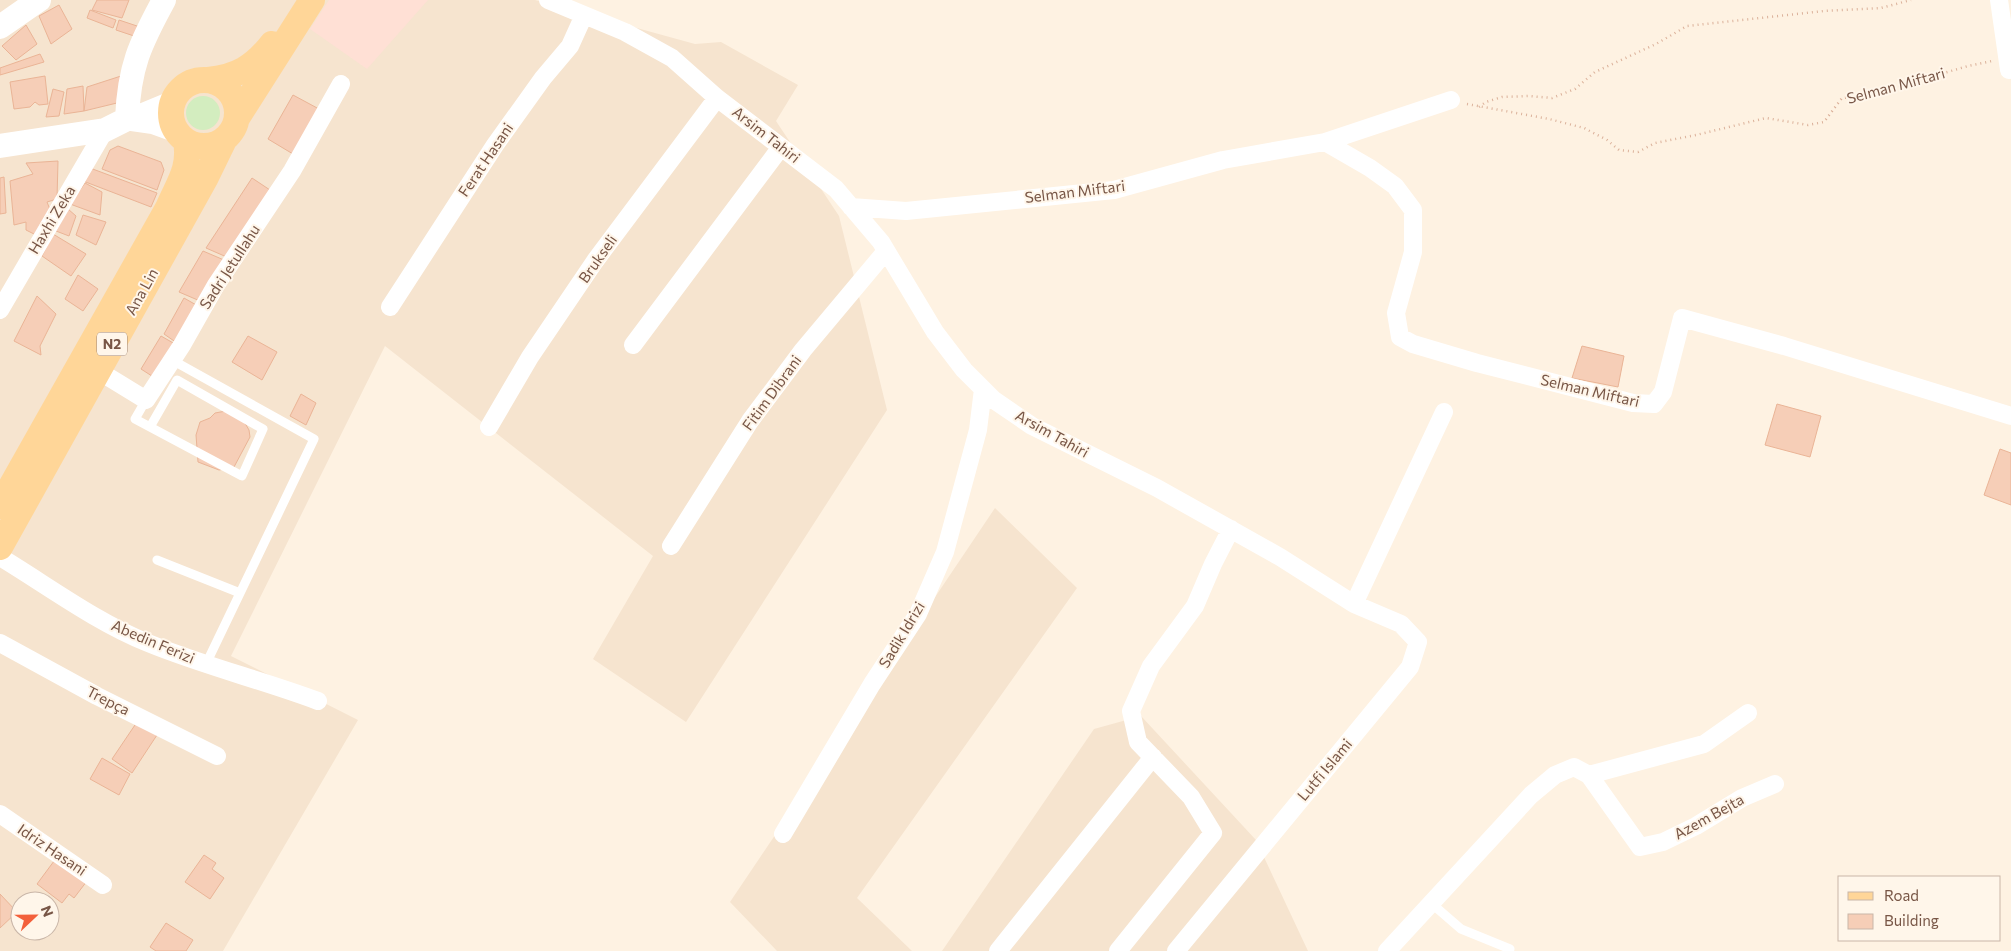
<svg xmlns="http://www.w3.org/2000/svg" width="2011" height="951" font-family="Commissioner,sans-serif">
<style>
.residential{fill:#f6e4cf;fill-rule:evenodd}
.commercial{fill:#ffe0d5}
.grass{fill:#d3edbf}
.building{fill:#f6ceb7;stroke:#eab496}
.lines{fill:none;stroke-linecap:round;stroke-linejoin:round}
.path{stroke:#dbb19a;stroke-width:2.5;stroke-dasharray:1 4;stroke-linecap:butt}
.lane{stroke:#fff;stroke-width:9}
.street{stroke:#fff;stroke-width:18}
.secondary{stroke:#fff;stroke-width:24}
.primary{stroke:#ffd698;stroke-width:26}
.labels{text-anchor:middle;stroke-width:4;stroke-linejoin:round;paint-order:stroke}
.shield{fill:#fff6ea;stroke:#a08677;stroke-width:1}
.shield-label{font-size:14px;font-weight:bold;fill:#785646}
.street-label{font-size:15px;fill:#785646;stroke:#fff6ea}
</style>
<rect width="100%" height="100%" fill="#fef2e2"/>
<path class="residential" d="M0 0H535L695 44 721 42 798 85 776 121 839 216 887 410 686 722 593 659 653 556 385 346 231 656 358 720 223 951H0ZM20 901H50V931H20Z
M995 508 1077 588 857 898 912 951H777L730 902Z
M1141 716 1256 840 1308 951H942L1094 729Z"/>
<path class="commercial" d="M329 0H428L367 69 310 29Z"/>
<path class="grass" d="M186 113a17 17 0 1 1 34 0a17 17 0 1 1-34 0Z"/>
<path class="building" d="M97 0H129L122 18 92 10Z
M59 5 72 29 51 44 39 16Z
M90 10 116 20 113 28 87 18Z
M119 20 140 27 137 37 116 30Z
M26 25 37 44 16 60 2 46Z
M40 54 44 62 0 75V68Z
M45 76 48 104 39 105 35 102 30 107 14 109 10 82Z
M121 76V102L84 111 87 87Z
M83 86 84 111 64 114 67 89Z
M53 89 64 92 59 116 46 117Z
M293 95 319 109 293 154 268 139Z
M118 146 161 162 164 170 157 190 102 169 110 150Z
M58 161 57 199 47 202 51 212 38 236 26 230V222L14 225 10 181 33 174 26 163Z
M90 168 157 193 151 207 83 181Z
M4 177 6 213 0 214V178Z
M252 178 273 192 229 258 206 248Z
M85 183 102 192 100 215 70 204Z
M68 209 76 216 69 236 56 231Z
M83 215 106 222 96 245 76 235Z
M53 234 86 254 71 276 42 256Z
M203 251 224 260 200 301 179 292Z
M78 275 98 289 83 311 65 299Z
M37 296 56 314 40 346 41 355 14 341Z
M184 298 198 306 177 343 164 334Z
M161 336 175 344 155 378 141 369Z
M248 336 277 352 262 380 232 362Z
M1582 346 1624 356 1618 387 1572 378Z
M301 394 316 403 306 425 290 416Z
M1777 404 1821 416 1810 457 1765 445Z
M226 411 242 418 249 430 250 437 234 467 219 470 198 462 196 435 200 422 210 418 215 413Z
M2000 449 2011 453V505L1984 495Z
M137 722 157 735 132 773 112 759Z
M102 758 130 774 119 795 90 779Z
M204 855 216 863 212 869 224 878 210 899 185 882Z
M57 857 87 881 74 898 69 894 62 903 37 884Z
M0 894 17 912 0 928Z
M166 923 193 940 186 951H156L150 947Z"/>
<g class="lines">
<path class="path" d="M1467 104 1549 119 1584 128 1607 140 1619 150 1638 152 1655 143 1696 135 1766 118 1808 125 1824 122 1842 98 1865 96 1968 66 1992 61
M1479 107 1486 102 1502 97 1529 96 1552 98 1575 89 1595 72 1656 44 1687 26 1824 11 1881 8 1911 0"/>
<path class="lane" d="M172 360 314 439 206 664
M146 400 135 419 150 427 177 380 263 429 242 476 150 427
M157 560 240 593
M1431 903 1461 929 1510 949"/>
<path class="street" d="M548 0 625 32 672 58 717 98 836 189 881 242 935 332 964 370 994 400 1032 426 1157 488 1280 557 1354 604 1444 412
M1999 0 2009 70
M1325 142 1451 100
M851 207 906 211 1114 190 1223 160 1325 142 1370 168 1395 186 1413 210V252L1396 313 1400 337 1413 344 1477 363 1633 403 1654 404 1663 392 1682 318 1784 346 2011 416
M390 307 495 145 543 78 570 46 584 15
M0 310 105 130
M633 345 781 147
M97 370 146 400 182 345 216 285 292 171 341 84
M489 427 530 357 595 261 717 98
M671 546 750 421 803 350 886 251
M0 557C48 586 96 622 148 643 204 666 262 680 318 701
M0 643 97 696 217 756
M1589 775 1704 744 1748 713
M0 814 103 885
M783 834 872 684 918 614 945 552 978 430 983 389
M998 951 1153 757
M1118 951 1213 833 1191 797 1138 742 1131 711 1151 666 1195 606 1213 564 1231 529
M1176 951 1410 667 1418 642 1401 624 1354 604
M1387 951 1531 795 1555 775 1574 767 1589 775 1640 847 1663 842 1696 826 1742 798 1775 784"/>
<path class="secondary" d="M0 27 39 0
M127 119C129 67 140 44 164 0
M132 119 153 122 175 130
M0 146 105 130 127 119 143 115 172 103"/>
<path class="primary" d="M171 113a33 33 0 1 1 66 0a33 33 0 1 1-66 0Z
M208 80C237 77 254 67 272 44
M237 118 312 0
M0 506 168 208C178 184 191 169 186 141
M0 547 205 179 224 140"/>
</g>
<g class="labels">
<rect class="shield" x="97" y="332.5" width="30" height="23" rx="4"/>
<g class="shield-label">
<text x="112" y="349">N2</text>
</g>
<g class="street-label">
<text transform="translate(1896 86) rotate(-15)" y="5">Selman Miftari</text>
<text transform="translate(766 135) rotate(38)" y="5">Arsim Tahiri</text>
<text transform="translate(486 160) rotate(-56)" y="5">Ferat Hasani</text>
<text transform="translate(1075 192) rotate(-7)" y="5">Selman Miftari</text>
<text transform="translate(52 220) rotate(-59)" y="5">Haxhi Zeka</text>
<text transform="translate(598 259) rotate(-55)" y="5">Brukseli</text>
<text transform="translate(230 267) rotate(-57)" y="5">Sadri Jetullahu</text>
<text transform="translate(142 292) rotate(-61)" y="5">Ana Lin</text>
<text transform="translate(1590 391) rotate(13)" y="5">Selman Miftari</text>
<text transform="translate(772 393) rotate(-54)" y="5">Fitim Dibrani</text>
<text transform="translate(1052 434) rotate(29)" y="5">Arsim Tahiri</text>
<text transform="translate(902 635) rotate(-59)" y="5">Sadik Idrizi</text>
<text transform="translate(153 642) rotate(23)" y="5">Abedin Ferizi</text>
<text transform="translate(108 701) rotate(27)" y="5">Trepça</text>
<text transform="translate(1325 770) rotate(-50)" y="5">Lutfi Islami</text>
<text transform="translate(1709 817) rotate(-29)" y="5">Azem Bejta</text>
<text transform="translate(52 850) rotate(34)" y="5">Idriz Hasani</text>
</g>
</g>
<rect x="1838" y="876" width="162" height="65" fill="#fff6ea" stroke="#c9b6a8"/>
<rect x="1848" y="892" width="25" height="8" fill="#ffd698" stroke="#c9b6a8"/>
<text x="1884" y="901" font-size="15" fill="#785646">Road</text>
<rect x="1848" y="914" width="25" height="15" fill="#f6ceb7" stroke="#c9b6a8"/>
<text x="1884" y="926" font-size="15" fill="#785646">Building</text>
<g transform="translate(35 916) rotate(68)"><circle r="24" fill="#fff6ea" stroke="#c9b6a8"/>
<path d="M0-4L9 19L0 12L-9 19Z" fill="#f3603b"/>
<text y="-8" font-size="14" font-weight="bold" text-anchor="middle" fill="#785646">N</text>
</g>
</svg>
